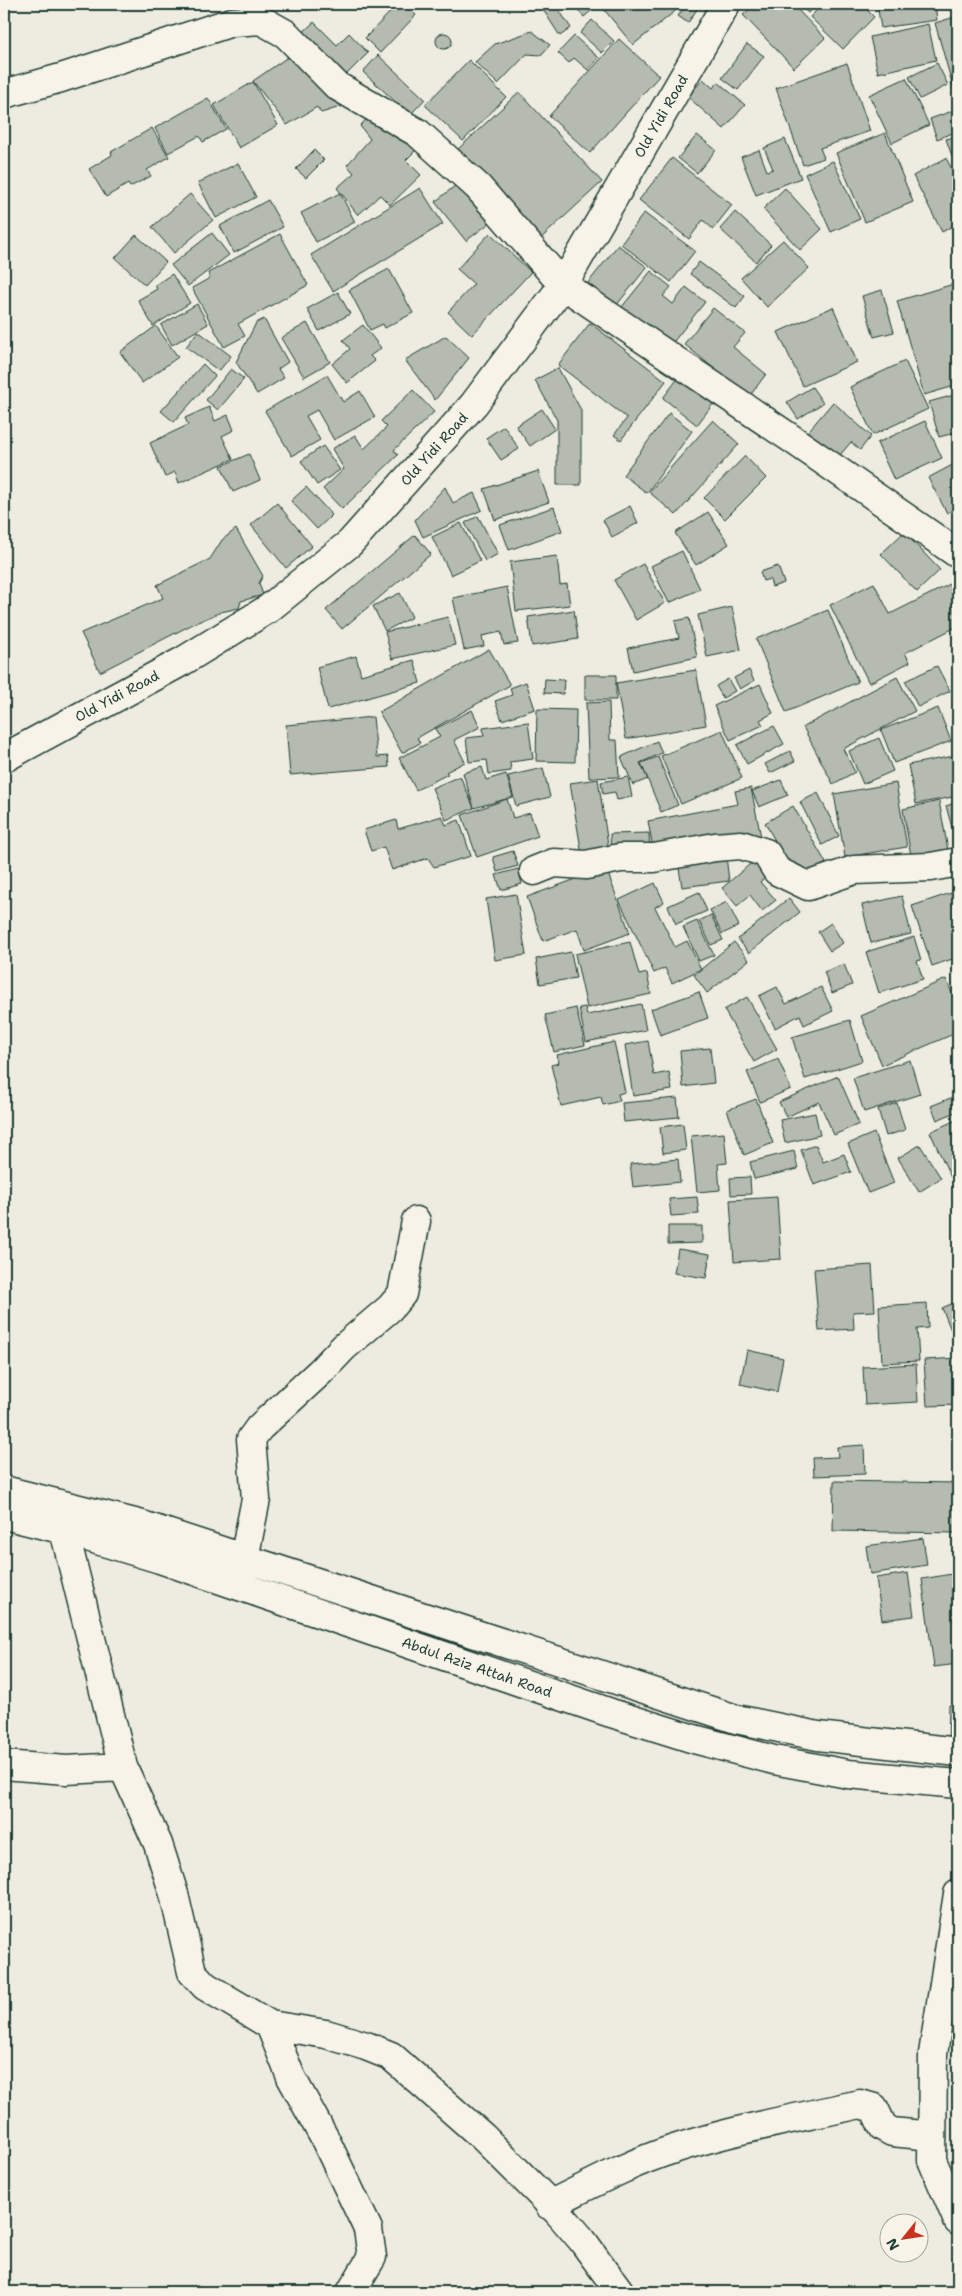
<svg xmlns="http://www.w3.org/2000/svg" width="962" height="2296" font-family="'Shantell Sans',sans-serif">
<style>
.building{fill:#b5bbb0;stroke:#1f3d34}
.lines{fill:none;stroke-linecap:round;stroke-linejoin:round}
.minor-casing{stroke:#1f3d34;stroke-width:31}
.major-casing{stroke:#1f3d34;stroke-width:31}
.highway-casing{stroke:#1f3d34;stroke-width:31}
.minor{stroke:#f7f3e8;stroke-width:28}
.major{stroke:#f7f3e8;stroke-width:28}
.highway{stroke:#f7f3e8;stroke-width:28}
.labels{text-anchor:middle;stroke-width:4;stroke-linejoin:round;paint-order:stroke}
.street-label{font-size:14px;fill:#1f3d34;stroke:#f7f3e8}
</style>
<rect width="100%" height="100%" fill="#eeece1"/>
<filter id="ink" filterUnits="userSpaceOnUse"><feTurbulence type="fractalNoise" baseFrequency=".02" numOctaves="2"/><feDisplacementMap in="SourceGraphic" scale="10" xChannelSelector="R" yChannelSelector="G"/><feConvolveMatrix kernelMatrix="1 2 1 2 8 2 1 2 1" color-interpolation-filters="sRGB"/></filter>
<g filter="url(#ink)">
<path class="building" d="M398 4H405L416 15 380 53 365 38Z
M412 4H425L419 10Z
M550 4H555L571 28 560 36 542 8Z
M573 4H599L584 17Z
M606 4H684L633 45 602 7Z
M687 4H695L699 6 688 23 678 16Z
M755 4H792L825 38 794 68 743 15Z
M798 4H816L808 13Z
M823 4H861L874 17 843 49 810 17Z
M877 4H935L937 20 881 28Z
M958 16V100L957 101 935 23Z
M592 20 614 41 602 53 580 33Z
M314 22 337 45 349 33 368 53 341 80 299 36Z
M928 24 936 60 878 73 870 37Z
M532 31 550 45 541 55 527 54 498 84 475 62 495 44Z
M436 41a8 8 0 1 1 16 0a8 8 0 1 1-16 0Z
M574 36 599 58 588 70 574 58 569 63 558 53Z
M619 39 659 76 590 153 549 116Z
M747 44 764 56 738 90 722 78Z
M295 52 350 104 321 113 317 107 287 125 253 81Z
M378 55 425 99 410 115 363 72Z
M469 60 506 97 463 141 425 105Z
M847 63 870 131 820 148 824 158 803 165 776 88Z
M937 63 948 85 920 99 909 77Z
M906 78 929 125 892 143 869 95Z
M703 79 713 88 718 82 745 105 724 129 688 97Z
M253 82 278 125 239 148 214 105Z
M519 92 602 182 538 241 455 152Z
M208 98 226 129 203 142 199 136 168 153 155 128Z
M958 109V131L937 139 930 119Z
M374 111 416 150 406 160 421 175 390 205 380 195 358 215 337 188 354 173 347 165 370 139 360 126Z
M152 128 169 157 147 170 151 176 130 187 128 184 106 197 89 169 112 155 111 152Z
M885 133 913 202 865 222 836 153Z
M697 135 716 150 697 173 678 158Z
M958 135V173L946 139Z
M785 139 801 178 756 195 741 157 759 150 767 171 773 169 764 148Z
M314 150 324 160 306 178 296 169Z
M672 158 732 205 713 229 703 220 689 239 639 200Z
M946 158 958 181V223L942 232 913 176Z
M833 161 860 219 831 232 805 174Z
M238 163 256 197 216 218 198 183Z
M461 181 492 221 466 241 435 202Z
M420 188 443 224 333 291 311 255Z
M785 188 822 229 800 250 763 209Z
M340 193 355 222 316 242 301 213Z
M190 194 213 220 174 253 152 227Z
M268 200 283 227 234 253 220 226Z
M735 212 771 245 756 262 720 229Z
M644 213 695 251 671 282 621 244Z
M212 233 229 255 188 286 171 265Z
M490 233 531 272 472 335 448 312 474 284 457 269Z
M280 234 308 285 238 324 245 336 224 347 192 288 210 278 208 273Z
M136 235 166 262 145 285 115 258Z
M783 240 809 268 767 307 741 278Z
M618 245 647 267 616 306 588 283Z
M699 262 745 296 736 308 690 274Z
M389 269 413 313 385 328 383 324 370 330 349 290Z
M651 271 671 287 663 296 673 304 686 287 705 302 670 346 621 308Z
M172 274 190 303 153 326 138 300 157 289 155 285Z
M957 283 958 385 924 395 897 301Z
M882 290 894 332 874 337 862 296Z
M338 292 350 314 319 331 307 309Z
M197 304 208 324 172 345 161 325Z
M833 307 857 362 803 386 778 332Z
M713 308 745 333 733 347 766 374 749 397 684 344Z
M264 319 288 362 278 369 284 378 257 394 236 362 256 323Z
M307 323 330 362 304 377 281 338Z
M590 323 666 381 621 440 614 435 627 418 558 365Z
M363 325 381 348 370 356 375 361 347 383 332 364 350 349 343 340Z
M156 326 178 357 142 383 120 352Z
M198 331 231 356 219 371 186 347Z
M446 336 469 358 435 400 405 360Z
M905 361 928 409 873 435 850 387Z
M203 364 215 376 174 422 161 411Z
M558 368 581 410V485H557V420L535 380Z
M231 369 244 379 218 410 206 400Z
M327 375 343 402 360 391 375 417 334 440 317 410 306 416 320 440 292 456 265 411Z
M679 377 713 404 697 425 663 398Z
M812 387 823 403 798 419 787 402Z
M413 390 434 412 394 450 398 455 342 509 323 489 344 469 332 449 355 435 364 449 387 427 381 421Z
M958 394V432L939 437 929 402Z
M833 402 871 436 860 450 851 442 835 461 805 435Z
M209 407 215 421 228 415 234 430 222 436 233 459 179 483 175 472 165 477 150 443 188 425 185 418Z
M542 409 555 429 530 446 516 426Z
M669 413 692 431 647 493 623 475Z
M713 420 739 444 676 515 649 492Z
M925 421 942 458 894 480 877 443Z
M504 426 519 449 501 460 486 438Z
M323 446 340 470 317 485 301 461Z
M249 454 260 480 233 492 221 466Z
M745 456 766 478 725 519 704 498Z
M958 462V507L947 513 928 478Z
M538 471 549 502 495 520 484 489Z
M306 487 332 515 317 529 291 501Z
M445 487 453 503 474 493 482 510 423 537 415 520Z
M277 503 312 546 286 568 251 525Z
M630 506 638 523 612 537 603 520Z
M554 507 562 531 509 550 500 525Z
M708 512 729 544 696 565 675 533Z
M478 516 498 554 485 561 465 523Z
M461 523 480 561 451 575 432 537Z
M236 529 263 576 259 583 263 595 241 601 239 608 221 612 191 625 100 672 81 633 163 598 157 585 210 559 222 540Z
M904 532 940 570 917 592 881 554Z
M415 535 431 554 342 629 326 610Z
M682 551 700 589 669 603 651 566Z
M557 556 560 585 567 584 570 605 516 611 510 562Z
M643 564 665 603 636 620 614 580Z
M778 566 784 583 772 587 770 579 763 581 760 572Z
M958 580V626L905 653 910 662 869 683 830 605 874 583 890 614Z
M507 587 518 643 504 645 501 632 482 636 484 646 464 650 453 598Z
M400 593 412 617 385 631 373 606Z
M732 607 741 650 707 657 698 615Z
M574 610 578 639 532 646 528 617Z
M828 610 858 682 786 712 756 639Z
M448 617 455 645 392 659 385 632Z
M689 618 697 657 633 671 628 648 679 638 675 621Z
M489 649 510 685 417 738 420 743 402 753 379 712Z
M356 656 361 675 414 660 420 683 328 709 317 667Z
M937 666 950 691 918 707 905 681Z
M696 670 706 725 626 739 616 683Z
M749 670 754 681 740 689 734 678Z
M585 675H616V700H585Z
M897 677 915 711 843 749 855 772 833 784 803 727Z
M545 679 564 680 563 694 544 693Z
M728 679 735 691 723 698 716 686Z
M526 682 535 709 502 720 495 701 512 695 510 688Z
M760 684 773 713 760 720 763 725 730 740 714 706Z
M609 702 610 740H617L619 777 589 778 586 703Z
M938 708 951 741 894 763 881 730Z
M537 709 576 710 575 762 536 761Z
M472 710 480 727 454 740 465 762 446 772 448 774 416 790 399 758 440 737 435 729Z
M373 717 377 757 388 756 389 767 290 775 286 725Z
M528 722 533 759 510 762 511 771 489 774 487 760 469 762 466 738 484 736 483 728Z
M774 726 784 744 747 764 737 745Z
M722 730 742 778 681 804 661 756Z
M879 738 893 771 863 784 849 751Z
M657 741 662 753 640 763 648 779 633 785 621 757Z
M790 751 795 761 770 773 765 764Z
M958 755V796L916 804 908 765Z
M658 757 678 805 661 812 641 763Z
M482 767 486 780 506 774 513 797 474 808 463 773Z
M543 768 550 797 516 806 508 776Z
M460 776 474 808 446 820 432 788Z
M628 777 632 797 617 800 615 792 603 794 601 782Z
M598 779 609 851 582 855 570 783Z
M781 780 788 795 759 807 752 791Z
M896 783 907 847 845 857 834 794Z
M751 788 762 842 654 854 648 821 738 804 735 791Z
M818 793 839 836 822 845 800 802Z
M507 799 513 818 530 813 538 836 477 857 462 815Z
M939 801 948 850 911 856 903 809Z
M958 802V849L946 806Z
M793 806 826 863 797 879 765 823Z
M442 816 446 825 459 820 471 856 434 867 428 858 392 870 384 847 371 851 364 830 396 820 398 829Z
M649 833 650 854 611 855 610 834Z
M513 851 518 866 497 872 493 857Z
M726 856 729 881 682 887 678 862Z
M756 859 769 874 760 882 776 900 762 911 750 895 737 906 722 888Z
M606 868 630 933 584 950 577 929 543 941 527 897Z
M518 869 522 884 501 890 496 875Z
M655 883 664 902 655 907 675 947 687 941 701 969 672 983 665 968 654 973 619 900Z
M699 892 707 911 676 924 668 906Z
M951 893 958 914V957L932 966 912 906Z
M516 894 526 955 495 960 486 899Z
M902 896 911 934 871 943 862 905Z
M789 898 800 912 749 953 738 939Z
M727 902 739 926 722 934 710 910Z
M711 915 723 940 711 945 699 921Z
M697 921 714 955 699 961 683 927Z
M831 923 843 943 830 951 818 932Z
M914 937 921 960 917 961 923 979 879 993 866 952Z
M630 942 639 975 647 973 651 994 587 1008 575 954Z
M734 942 749 960 707 993 694 975Z
M571 952 576 978 540 984 536 959Z
M844 964 852 985 832 993 824 972Z
M946 979 958 1007V1032L882 1065 861 1016Z
M777 987 786 1004 821 987 833 1011 804 1025 800 1015 775 1028 759 996Z
M699 992 708 1018 660 1035 651 1009Z
M747 997 777 1049 754 1062 724 1010Z
M641 1004 646 1030 586 1042 579 1008 585 1007 587 1015Z
M576 1008 585 1045 554 1052 545 1015Z
M850 1020 862 1061 805 1079 792 1037Z
M648 1041 654 1075 669 1072 672 1090 633 1096 625 1045Z
M614 1042 625 1092 618 1094 620 1101 603 1105 601 1097 561 1106 551 1065 559 1063 557 1055Z
M710 1048 714 1083 683 1087 680 1051Z
M778 1059 791 1089 760 1102 747 1072Z
M910 1060 920 1094 864 1112 853 1078Z
M838 1076 859 1124 834 1135 819 1102 786 1117 779 1102Z
M958 1095V1111L937 1120 931 1106Z
M677 1098 679 1117 624 1122 622 1103Z
M756 1099 773 1143 744 1155 727 1110Z
M897 1103 905 1130 886 1136 878 1109Z
M815 1113 820 1135 785 1143 780 1120Z
M958 1119V1180L953 1182 930 1132Z
M683 1124 686 1150 663 1153 660 1127Z
M724 1133 727 1163 718 1164 720 1190 697 1192 691 1136Z
M874 1133 894 1183 868 1193 848 1144Z
M816 1145 823 1162 844 1154 851 1172 814 1185 801 1150Z
M920 1145 941 1178 919 1192 898 1158Z
M794 1151 798 1169 754 1179 750 1162Z
M678 1159 680 1182 633 1187 630 1164Z
M750 1177 751 1194 731 1195 730 1178Z
M697 1197 699 1214 671 1216 669 1199Z
M777 1197 781 1259 734 1262 730 1200Z
M668 1226H702V1243L668 1244Z
M678 1249 710 1254 706 1278 674 1273Z
M872 1265 875 1311 853 1312 854 1329 819 1331 814 1269Z
M958 1301V1347L942 1308Z
M927 1303 928 1328 917 1329 919 1361 882 1363 879 1306Z
M747 1350 783 1358 777 1392 740 1384Z
M958 1358V1405L927 1406 924 1360Z
M916 1364 918 1402 865 1405 863 1367Z
M864 1445 865 1474 814 1476 813 1458 838 1457 837 1447Z
M834 1481 958 1483V1533L833 1531Z
M923 1538 927 1565 870 1574 866 1546Z
M908 1573 914 1616 882 1620 876 1578Z
M958 1573V1664L934 1667 922 1579Z
M949 1705H958V1744H948Z"/>
<g class="lines">
<g class="minor-casing">
<path id="minor" d="M4 94 61 78 232 22 261 20 286 34 337 86 418 133 478 187 563 285 792 439 958 554
M534 871 554 863 586 865 620 858H654L715 847 741 845 766 853 777 871 808 886 854 870 931 867 958 862
M64 1530 123 1767 158 1844 174 1894 192 1972 205 1986 270 2025 326 2034 366 2046 391 2056 483 2137 557 2211 582 2240 620 2292
M244 1559 256 1499 251 1439 259 1428 321 1371 344 1347 390 1308 402 1294 416 1221
M4 1765 66 1770 123 1767
M958 1894 933 2054 932 2160 958 2221
M270 2025 291 2077 325 2139 368 2229 372 2257 351 2292
M549 2205C590 2185 630 2163 674 2149 735 2129 798 2118 860 2104L874 2108 883 2127 892 2132 932 2136"/>
</g>
<g class="major-casing">
<path id="major" d="M4 758 183 661 268 609 350 543 474 404 563 285 726 4"/>
</g>
<g class="highway-casing">
<path id="highway" d="M4 1490 139 1524 736 1719 818 1736 958 1752
M4 1515 64 1530 160 1559 611 1713 694 1739 774 1760 848 1774 958 1784"/>
</g>
<use href="#minor" class="minor"/>
<use href="#major" class="major"/>
<use href="#highway" class="highway"/>
</g>
</g>
<g class="labels">
<g class="street-label">
<text transform="translate(661 116) rotate(-60)" y="5">Old Yidi Road</text>
<text transform="translate(434 449) rotate(-48)" y="5">Old Yidi Road</text>
<text transform="translate(117 696) rotate(-28)" y="5">Old Yidi Road</text>
<text transform="translate(477 1667) rotate(19)" y="5">Abdul Aziz Attah Road</text>
</g>
</g>
<rect width="962" height="2296" fill="none" stroke="#f7f3e8" stroke-width="20"/>
<rect x="10" y="10" width="942" height="2276" fill="none" stroke="#1f3d34" stroke-width="2" filter="url(#ink)"/>
<g transform="translate(904 2238) rotate(240)"><circle r="24" fill="#f7f3e8" stroke="#a1aaa0"/>
<path d="M0-4L9 19L0 12L-9 19Z" fill="#c8321e"/>
<text y="-8" font-size="14" font-weight="bold" text-anchor="middle" fill="#1f3d34">N</text>
</g>
</svg>
